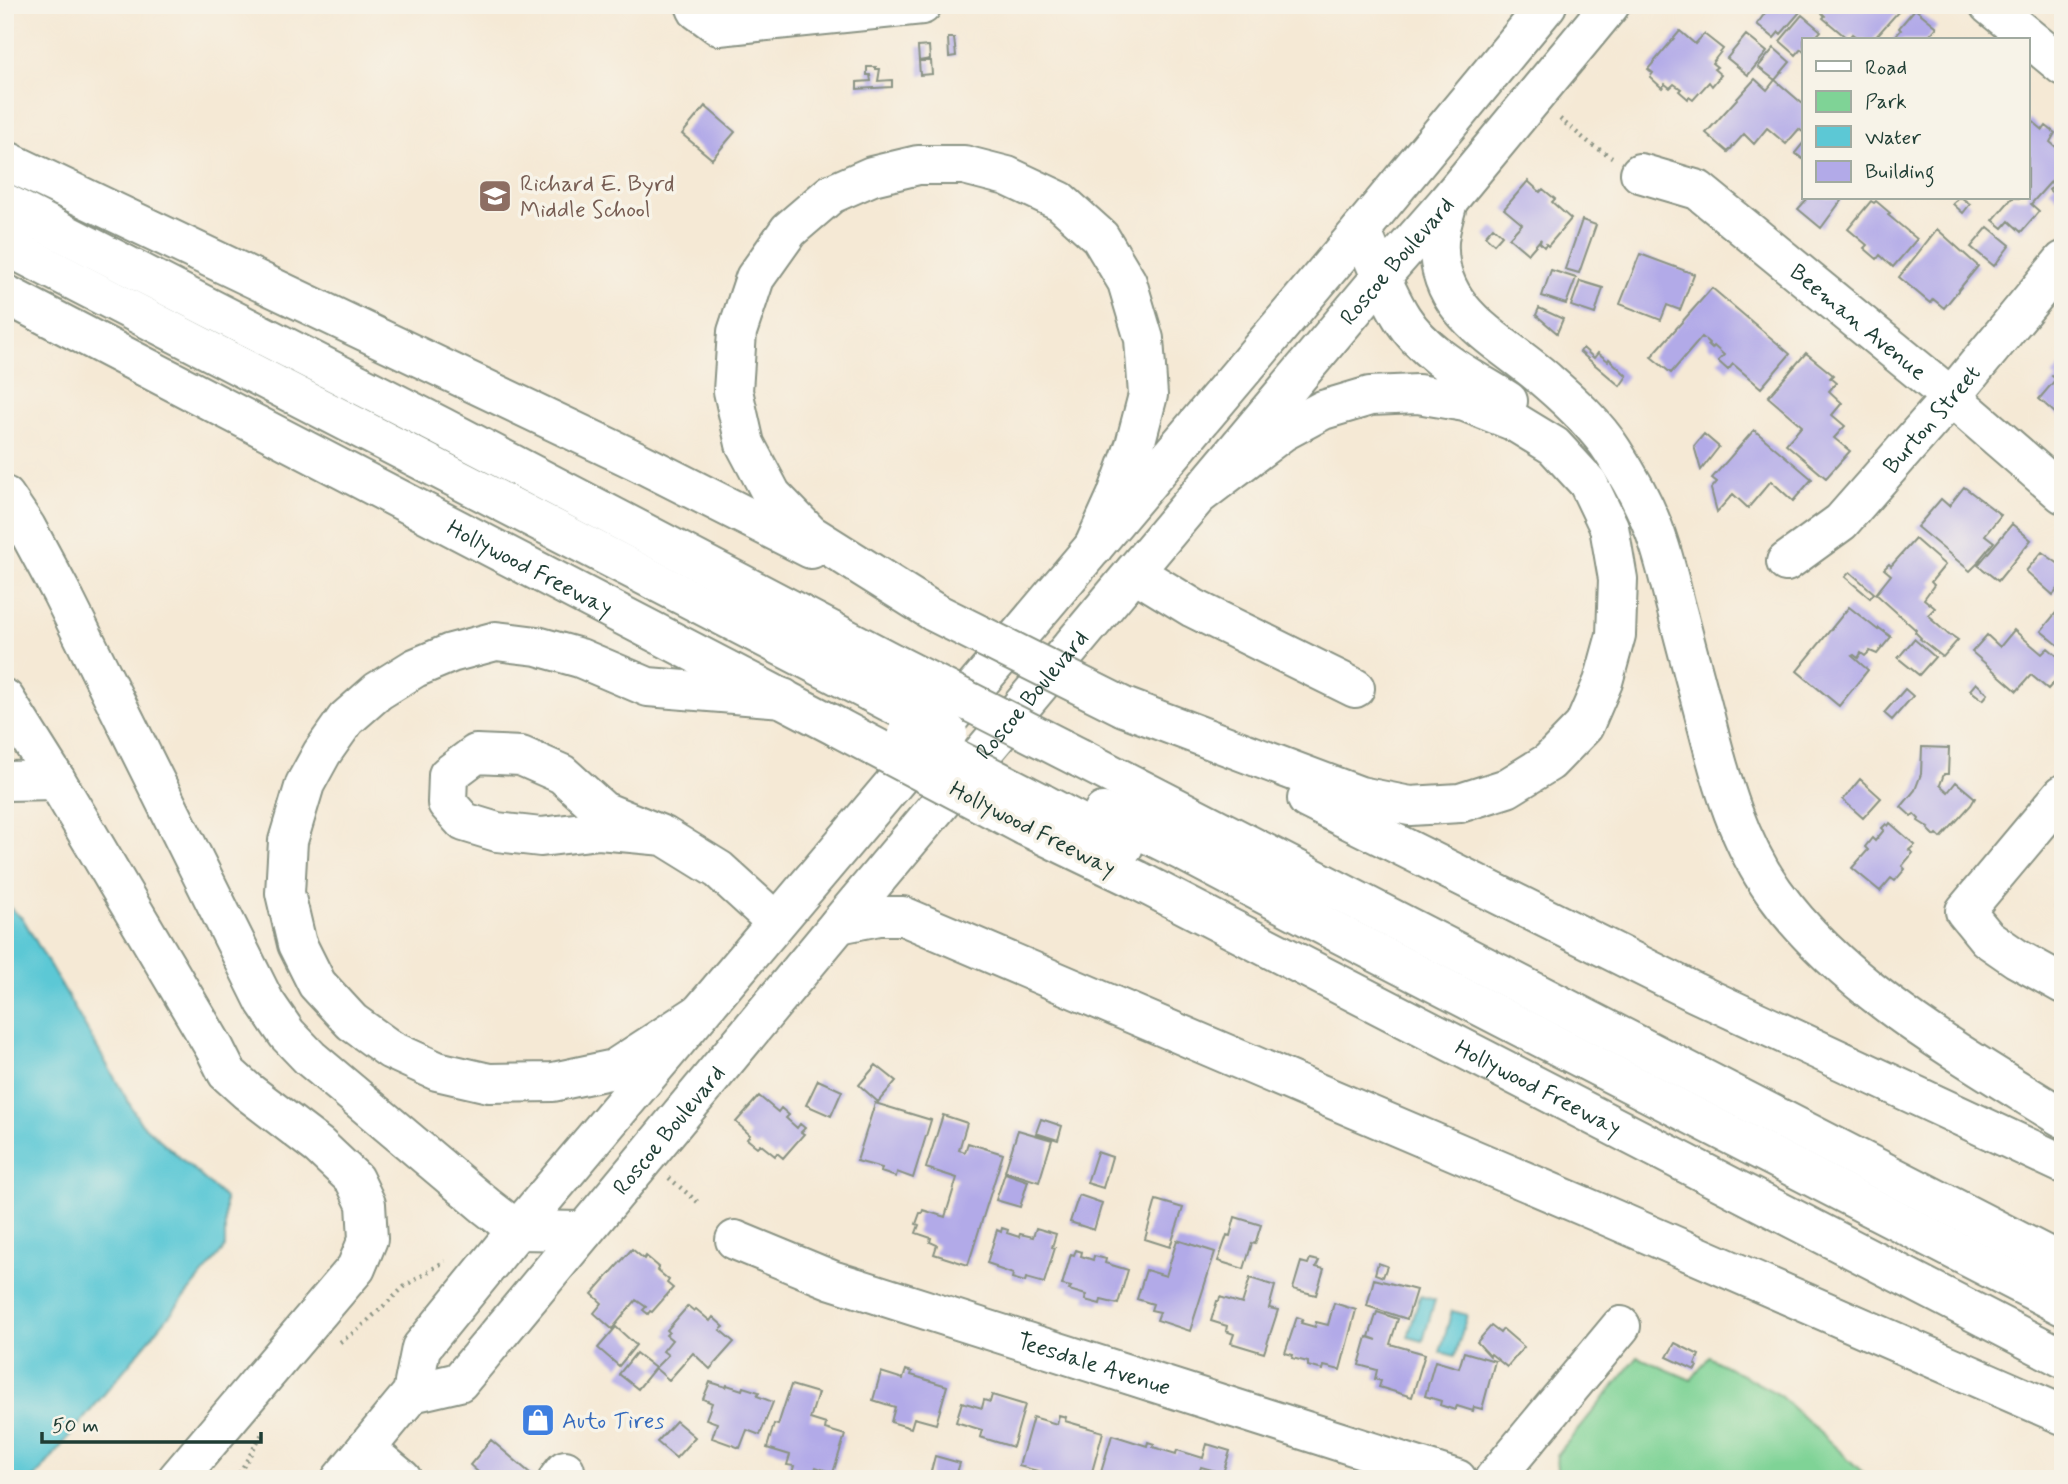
<svg xmlns="http://www.w3.org/2000/svg" width="2068" height="1484" font-family="Mynerve,sans-serif">
<style>
.green{fill:#7fd396;stroke:#4f8865;stroke-width:2}
.water{fill:#5cc8d5;stroke:#3e8284;stroke-width:2}
.building{fill:#b2aae8}
.lines{fill:none;stroke-linecap:round;stroke-linejoin:round}
.minor-casing{stroke:#8a9384;stroke-width:42}
.major-casing{stroke:#8a9384;stroke-width:42}
.highway-casing{stroke:#8a9384;stroke-width:42}
.path{stroke:#8a9384;stroke-width:4.5;stroke-dasharray:2 5;stroke-linecap:butt}
.minor{stroke:#fff;stroke-width:38}
.major{stroke:#fff;stroke-width:38}
.highway{stroke:#fff;stroke-width:38}
.highway-bridge-casing{stroke:#8a9384;stroke-width:42;stroke-linecap:butt}
.highway-bridge{stroke:#fff;stroke-width:38}
.labels{text-anchor:middle;stroke-width:7;stroke-linejoin:round;paint-order:stroke}
.education-label{font-size:23px;fill:#785e54;stroke:#f7f3e8;text-anchor:start}
.street-label{font-size:23px;fill:#1f3d34;stroke:#f7f3e8}
.shop-label{font-size:23px;fill:#366cbe;stroke:#f7f3e8;text-anchor:start}
</style>
<rect width="100%" height="100%" fill="#f7f3e8"/>
<filter id="ink" filterUnits="userSpaceOnUse"><feTurbulence type="fractalNoise" baseFrequency=".0143" numOctaves="2"/><feDisplacementMap in="SourceGraphic" scale="14" xChannelSelector="R" yChannelSelector="G"/><feConvolveMatrix kernelMatrix="1 2 1 2 8 2 1 2 1" color-interpolation-filters="sRGB"/></filter>
<filter id="wash" filterUnits="userSpaceOnUse"><feTurbulence type="fractalNoise" baseFrequency=".00686" numOctaves="4" result="noise"/><feDisplacementMap in="SourceGraphic" scale="28" xChannelSelector="R" yChannelSelector="G"/><feGaussianBlur stdDeviation="1.57" result="paint"/><feColorMatrix in="noise" values="0 0 0 0 0 0 0 0 0 0 0 0 0 0 0 0 0 1.4 0 .05"/><feComposite in="paint" operator="in"/></filter>
<g filter="url(#wash)">
<rect width="100%" height="100%" fill="#f5e9d5"/>
<path class="green" d="M1638 1357 1691 1380 1709 1357 1778 1394 1870 1479H1568C1557 1473 1555 1467 1557 1455Z"/>
<path class="water" d="M5 904 23 919 140 1122 225 1198V1248L34 1479H5Z
M1420 1296 1435 1300 1423 1341 1408 1337Z
M1452 1311 1467 1315 1455 1356 1440 1352Z"/>
<g id="blocks">
<path class="building" d="M1771 5H1792L1800 12 1781 34 1779 32 1774 38 1757 24Z
M1827 5H1893L1899 11 1873 40H1860L1852 34 1848 39 1823 18 1825 16 1821 12Z
M1915 9 1937 27 1926 40H1892L1901 30 1899 28Z
M1802 15 1821 31 1813 40H1804V52L1801 49 1796 55 1780 41Z
M1680 31 1695 44 1704 34 1723 49 1712 63 1717 67 1714 69 1721 75 1712 86 1709 82 1693 100 1689 97 1688 99 1679 91 1681 89 1674 84 1670 88 1665 84 1662 88 1650 77 1653 73 1648 69Z
M1746 35 1767 52 1748 75 1727 58Z
M948 38H954L956 56 949 57Z
M929 46 930 59 919 61 918 47Z
M1774 48 1790 62 1775 80 1758 67Z
M919 61H931L932 74 920 75Z
M867 67H876V69H880L878 81 892 80V87L857 89V82L871 81 870 75H867Z
M1755 79 1767 90 1775 80 1804 105V133L1799 129 1786 144 1767 128 1754 144 1744 134 1728 152 1706 133Z
M705 106 735 132 712 159 682 134Z
M2030 119 2043 130 2046 126 2055 133 2050 142 2063 153V168L2031 204 2039 211 2021 232 2009 221 2003 228 1993 220 2012 198H2028V122Z
M1804 142V160L1795 153Z
M2063 174V202L2049 190Z
M1528 181 1540 192 1543 189 1555 199 1552 202 1571 219 1548 246 1546 244 1544 247 1540 243 1541 239 1528 254 1509 238 1522 224 1504 209Z
M1808 198H1843L1821 228 1798 209Z
M1958 198H1962L1970 204 1963 213 1953 204Z
M1871 201 1874 203 1876 201 1890 213 1888 215 1917 239 1893 267 1880 255 1877 259 1864 248 1867 245 1848 229Z
M1582 220 1596 225 1579 273 1565 269Z
M1493 227 1502 235 1494 244 1485 236Z
M1988 227 2010 245 1994 266 1971 247Z
M1937 229 1978 266 1944 308 1933 299 1930 303 1899 277Z
M1640 254 1694 274 1680 310 1667 305 1661 320 1620 304Z
M1551 270 1576 278 1566 304 1542 296Z
M1580 281 1603 288 1595 314 1571 306Z
M1712 288 1790 354 1761 388 1733 364 1728 370 1718 361 1724 355 1714 346 1712 349 1708 345 1709 343 1702 337 1671 373 1651 357Z
M1539 308 1563 319 1557 333 1536 315Z
M1583 348 1594 358 1598 353 1608 361 1609 359 1627 376 1620 386 1580 352Z
M1806 353 1833 375 1830 378 1836 383 1829 391 1842 403 1832 415 1845 426 1834 438 1850 451 1826 478 1786 444 1802 426 1768 397Z
M2063 364V420L2039 399 2056 379 2052 376Z
M1754 430 1812 479 1793 501 1771 481 1748 508 1733 494 1717 512 1711 489 1717 482 1712 478Z
M1704 434 1719 447 1701 470 1694 446Z
M1964 487 2001 515 1985 535 1994 542 1979 560H1981L1970 571 1917 527 1941 499 1949 506Z
M2012 524 2031 540 1998 581 1978 565Z
M1915 539 1945 565 1931 582 1934 585 1924 599 1935 608 1928 615 1933 619 1932 620 1950 636 1951 635 1958 640 1943 657 1920 639 1921 638 1915 632 1916 630 1876 594 1891 575 1884 569 1889 564 1891 566Z
M2042 552 2063 567V583L2053 595 2026 571Z
M1850 572 1874 593 1870 598 1845 577Z
M2063 604V649L2041 631Z
M1849 607 1878 630 1879 628 1891 637 1877 654 1870 651 1865 656 1861 653 1858 658 1854 655 1852 656 1868 670 1839 706 1797 671Z
M2014 630 2042 654 2048 648 2063 661V672L2048 689 2031 675 2017 691 1972 652 1987 635 2000 647Z
M1914 639 1935 657 1919 675 1898 658Z
M1976 683 1988 694 1983 700 1970 690Z
M1905 689 1913 696 1892 720 1884 713Z
M1922 747 1949 748 1948 774H1944L1940 785 1948 792 1956 782 1975 798 1971 805 1941 838 1937 834 1935 836 1928 829 1929 828 1918 821 1919 819 1914 814 1911 816 1901 807 1915 790 1921 774Z
M1860 779 1881 798 1863 818 1843 800Z
M1890 823 1915 845 1909 850 1913 853 1902 866 1905 869 1895 881 1891 878 1880 891 1852 868 1868 850 1865 847 1872 838 1875 841 1884 830 1882 828 1886 824 1888 826Z
M2063 899V914L2056 907Z
M876 1065 896 1081 878 1102 859 1085Z
M818 1080 842 1091 831 1116 806 1105Z
M759 1096 778 1112 781 1108 789 1115 786 1118 797 1128 800 1124 805 1128 801 1132 804 1134 783 1158 777 1153 775 1156 760 1144 757 1147 747 1139 750 1135 736 1122Z
M875 1103 931 1120 913 1178 897 1172 896 1177 881 1172 882 1168 857 1161Z
M943 1115 967 1123 959 1150 965 1152 968 1143 1003 1154 968 1265 934 1254 937 1245 930 1242 931 1238 916 1233 919 1225 916 1224 920 1213H922L923 1210 945 1217 957 1178 926 1168Z
M1041 1119 1062 1126 1058 1140 1036 1133Z
M1018 1130 1052 1140 1039 1182 1005 1171Z
M1097 1152 1112 1157 1103 1188 1087 1183Z
M1005 1173 1028 1181 1020 1207 996 1200Z
M1079 1195 1102 1203 1094 1230 1070 1222Z
M1156 1200 1183 1208 1170 1247 1145 1239Z
M1235 1217 1261 1225 1255 1244 1252 1243 1244 1269 1218 1261 1227 1235 1230 1236Z
M1002 1228 1008 1230 1007 1233 1019 1237 1020 1234 1033 1237 1036 1228 1056 1234 1052 1247 1055 1248 1044 1283 1026 1278 1025 1282 1012 1278 1013 1274 996 1268V1266L987 1263 997 1230 1001 1232Z
M1177 1240 1215 1252 1190 1331 1157 1320 1160 1312 1151 1310 1153 1304 1137 1299 1146 1270 1166 1276Z
M632 1249 644 1259 646 1256 659 1267 657 1270 669 1280 667 1283 673 1288 652 1312 650 1311 648 1314 643 1310 646 1307 636 1300 612 1329 594 1313 602 1303 592 1294Z
M1076 1250 1082 1252 1081 1256 1093 1260 1094 1256 1106 1259 1105 1263 1128 1270 1118 1304 1101 1300 1100 1304 1085 1300 1086 1295 1069 1290 1071 1287 1062 1285 1071 1254 1074 1255Z
M1310 1259 1319 1261 1316 1267 1324 1269 1316 1295 1293 1289 1301 1262 1308 1264Z
M1378 1263 1387 1266 1383 1277 1375 1274Z
M1250 1278 1275 1286 1269 1308 1278 1310 1264 1353 1231 1343 1234 1334 1226 1331 1227 1326 1211 1321 1217 1301H1219L1220 1297 1242 1304Z
M1374 1279 1416 1290 1407 1319 1367 1306Z
M1334 1303 1356 1310 1340 1370 1324 1366 1323 1370 1308 1366V1362L1292 1358 1293 1355 1285 1353 1297 1317 1303 1319 1301 1323 1315 1327 1316 1322 1328 1325Z
M688 1306 694 1311 696 1309 710 1321 713 1317 724 1327 720 1330 734 1342 710 1369 693 1353 669 1380 655 1368 668 1355 663 1351 672 1340 666 1335 669 1332 667 1330Z
M1377 1312 1398 1319 1390 1344 1425 1354 1412 1397 1379 1387 1381 1381 1375 1379 1377 1370 1359 1365 1367 1337 1377 1340 1369 1337Z
M1491 1326 1500 1333 1503 1329 1524 1347 1507 1367 1491 1354 1490 1356 1477 1342Z
M616 1327 636 1345 619 1366 598 1348Z
M1675 1343 1699 1355 1695 1365 1697 1366 1695 1370 1667 1357Z
M1464 1352 1495 1361 1482 1409 1474 1407 1473 1411 1457 1406 1455 1410 1440 1405 1441 1401 1425 1396 1435 1361 1459 1368Z
M636 1353 655 1368 638 1389 619 1374Z
M906 1370 912 1372 911 1375 947 1386 936 1424 914 1418 911 1428 891 1422 895 1407 873 1400 881 1372 903 1379Z
M710 1382 726 1387 727 1385 742 1390 743 1387 759 1392 757 1396 773 1402 760 1435 747 1430 740 1448 712 1438 717 1423 706 1419 712 1403 703 1399Z
M791 1385 818 1393 810 1419 826 1424 825 1429 845 1435 833 1473 816 1467 812 1479H790L794 1466 787 1465 790 1455 767 1448 774 1424 778 1425Z
M992 1395 1025 1405 1013 1447 980 1437 982 1430 956 1422 962 1402 982 1408 984 1400 990 1402Z
M1059 1415 1066 1417 1065 1421 1103 1432 1090 1479H1039L1041 1472 1019 1466 1033 1417 1057 1424Z
M676 1421 695 1437 676 1458 657 1442Z
M1112 1435 1147 1446 1148 1442 1154 1444 1153 1447 1176 1454 1177 1450 1203 1458 1207 1444 1230 1451 1223 1473 1201 1467 1197 1479H1158L1145 1475 1144 1479H1099Z
M491 1440 537 1479H486L470 1465Z
M935 1456 960 1463 955 1479H929Z"/>
</g>
</g>
<g filter="url(#ink)">
<use href="#blocks" fill-opacity="0" stroke="#8a9384" stroke-width="2"/>
<g class="lines">
<g class="minor-casing">
<g id="minor">
<path d="M695 5 697 10 719 26 922 5"/>
<path d="M1989 5 2063 66"/>
<path id="s1" d="M1640 173 1698 190 1951 397 2063 494"/>
<path id="s2" d="M1786 562 1841 522 1951 397 2063 261"/>
<path d="M1134 572 1193 608 1355 688"/>
<path d="M5 699 56 780"/>
<path d="M5 781 56 780 215 1049 227 1073 247 1091 319 1146 354 1179 366 1204 368 1239 356 1268 177 1479"/>
<path d="M2063 794 1965 911 1987 938 2016 958 2063 984"/>
<path d="M664 836 599 830 541 837 497 832 464 822 447 803 448 775 476 754 521 756 562 774 603 811 664 836 719 870 776 922"/>
<path id="s3" d="M735 1240 832 1280 1457 1479"/>
<path d="M366 1449 402 1479"/>
<path d="M558 1479 565 1470"/>
<path d="M1494 1479 1621 1326"/>
</g>
</g>
<g class="major-casing">
<g id="major">
<path id="s4" d="M412 1393 459 1382 839 924 1382 276 1448 201 1610 5"/>
<path d="M341 1479 412 1393 421 1348 517 1230 1361 230 1547 5"/>
</g>
</g>
<g class="highway-casing">
<g id="highway">
<path d="M5 160 635 460 811 549"/>
<path d="M1448 201C1445 214 1440 228 1439 241 1435 314 1503 341 1548 382 1571 402 1596 425 1612 450 1631 479 1649 512 1659 544 1667 568 1672 593 1679 618 1688 654 1698 689 1707 725 1722 784 1739 843 1774 892 1843 989 1964 1056 2063 1118"/>
<path d="M5 203 442 427 893 663"/>
<path d="M1361 230C1374 259 1385 291 1402 318 1427 357 1470 377 1508 401"/>
<path d="M5 245 870 692"/>
<path id="s5" d="M5 294 839 728"/>
<path d="M5 496 26 527 61 592 265 1002 287 1034 310 1058 486 1206 517 1230 584 1231"/>
<path d="M934 612 810 534 772 495 745 444 733 391 737 332 755 278 789 230 831 194 872 176 918 165H964L1007 176 1060 201 1100 237 1127 282 1144 339 1148 395 1135 445 1116 497 1093 548"/>
<path d="M1124 707 1360 796 1410 806 1460 803 1507 788 1549 762 1584 726 1603 682 1616 635 1618 579 1609 527 1588 483 1554 446 1513 421 1465 402 1418 394 1370 396 1323 410 1282 432 1199 495"/>
<path d="M1080 758 2063 1264"/>
<path d="M1307 799 1694 992 2063 1164"/>
<path d="M1042 803 1124 846"/>
<path d="M1103 812 1186 853 1340 934 2063 1306"/>
<path id="s6" d="M1025 826 1137 880 2063 1358"/>
<path d="M839 924 879 916H903L1609 1217 2063 1415"/>
<path d="M697 1015 614 1069 553 1082 489 1083 437 1071 391 1050 352 1022 317 984 297 944 285 893 288 841 305 784 322 753 346 719 378 691 415 668 451 653 496 641 537 646 580 658 648 687 783 698"/>
</g>
</g>
<path class="path" d="M1560 119 1592 145 1612 157
M669 1178 699 1203
M340 1342 359 1329 404 1287 445 1261
M236 1479 262 1434"/>
<use href="#minor" class="minor"/>
<use href="#major" class="major"/>
<use href="#highway" class="highway"/>
<g class="highway-bridge-casing">
<path id="highway-bridge" d="M934 612 1124 707
M893 663 1080 758
M870 692 948 733
M839 728 1025 826
M907 734 1042 803"/>
</g>
<use href="#highway-bridge" class="highway-bridge"/>
</g>
</g>
<defs>
<g id="school-square" transform="scale(1.75)"><rect x="-9" y="-9" width="18" height="18" rx="4" fill="#8d6e63" stroke="#f7f3e8"/><path d="M0-5L7-2L0 1L-7-2ZM-4 1L0 2.5L4 1V4Q0 6-4 4Z" fill="#fff"/></g>
<g id="shop-square" transform="scale(1.75)"><rect x="-9" y="-9" width="18" height="18" rx="4" fill="#3f7fe0" stroke="#f7f3e8"/><path d="M-5-2.5h2.3a2.7 3.5 0 0 1 5.4 0H5L5.5 6h-11ZM-1.5-2.5h3a1.5 2.3 0 0 0-3 0Z" fill="#fff"/></g>
</defs>
<g fill-rule="evenodd">
<use href="#school-square" x="495" y="196"/>
<use href="#shop-square" x="538" y="1420"/>
</g>
<g class="labels">
<g class="education-label">
<text x="520" y="191">Richard E. Byrd<tspan x="520" dy="26">Middle School</tspan></text>
</g>
<g class="street-label">
<text dy="8" stroke="none"><textPath href="#s4" startOffset="1510">Roscoe Boulevard</textPath></text>
<text dy="8" stroke="none"><textPath href="#s1" startOffset="268">Beeman Avenue</textPath></text>
<text dy="8" stroke="none"><textPath href="#s2" startOffset="205">Burton Street</textPath></text>
<text dy="8" stroke="none"><textPath href="#s5" startOffset="592">Hollywood Freeway</textPath></text>
<text dy="8" stroke="none"><textPath href="#s4" startOffset="943">Roscoe Boulevard</textPath></text>
<text transform="translate(1033 828) rotate(27)" y="8">Hollywood Freeway</text>
<text dy="8" stroke="none"><textPath href="#s6" startOffset="576">Hollywood Freeway</textPath></text>
<text dy="8" stroke="none"><textPath href="#s4" startOffset="376">Roscoe Boulevard</textPath></text>
<text dy="8" stroke="none"><textPath href="#s3" startOffset="380">Teesdale Avenue</textPath></text>
</g>
<g class="shop-label">
<text x="562" y="1428">Auto Tires</text>
</g>
</g>
<rect width="2068" height="1484" fill="none" stroke="#f7f3e8" stroke-width="28"/>
<rect x="1802" y="38" width="228" height="161" fill="#f7f3e8" stroke="#a1aaa0" stroke-width="2"/>
<rect x="1816" y="61" width="35" height="10" fill="#ffffff" stroke="#a1aaa0" stroke-width="2"/>
<text x="1865" y="74" font-size="21" fill="#1f3d34">Road</text>
<rect x="1816" y="91" width="35" height="21" fill="#7fd396" stroke="#a1aaa0" stroke-width="2"/>
<text x="1865" y="108" font-size="21" fill="#1f3d34">Park</text>
<rect x="1816" y="126" width="35" height="21" fill="#5cc8d5" stroke="#a1aaa0" stroke-width="2"/>
<text x="1865" y="144" font-size="21" fill="#1f3d34">Water</text>
<rect x="1816" y="161" width="35" height="21" fill="#b2aae8" stroke="#a1aaa0" stroke-width="2"/>
<text x="1865" y="178" font-size="21" fill="#1f3d34">Building</text>
<path d="M42 1432v10h219v-10" fill="none" stroke="#1f3d34" stroke-width="3.5"/>
<text x="52" y="1432" font-size="21" fill="#1f3d34" stroke="#f7f3e8" stroke-width="5" paint-order="stroke">50 m</text>
</svg>
